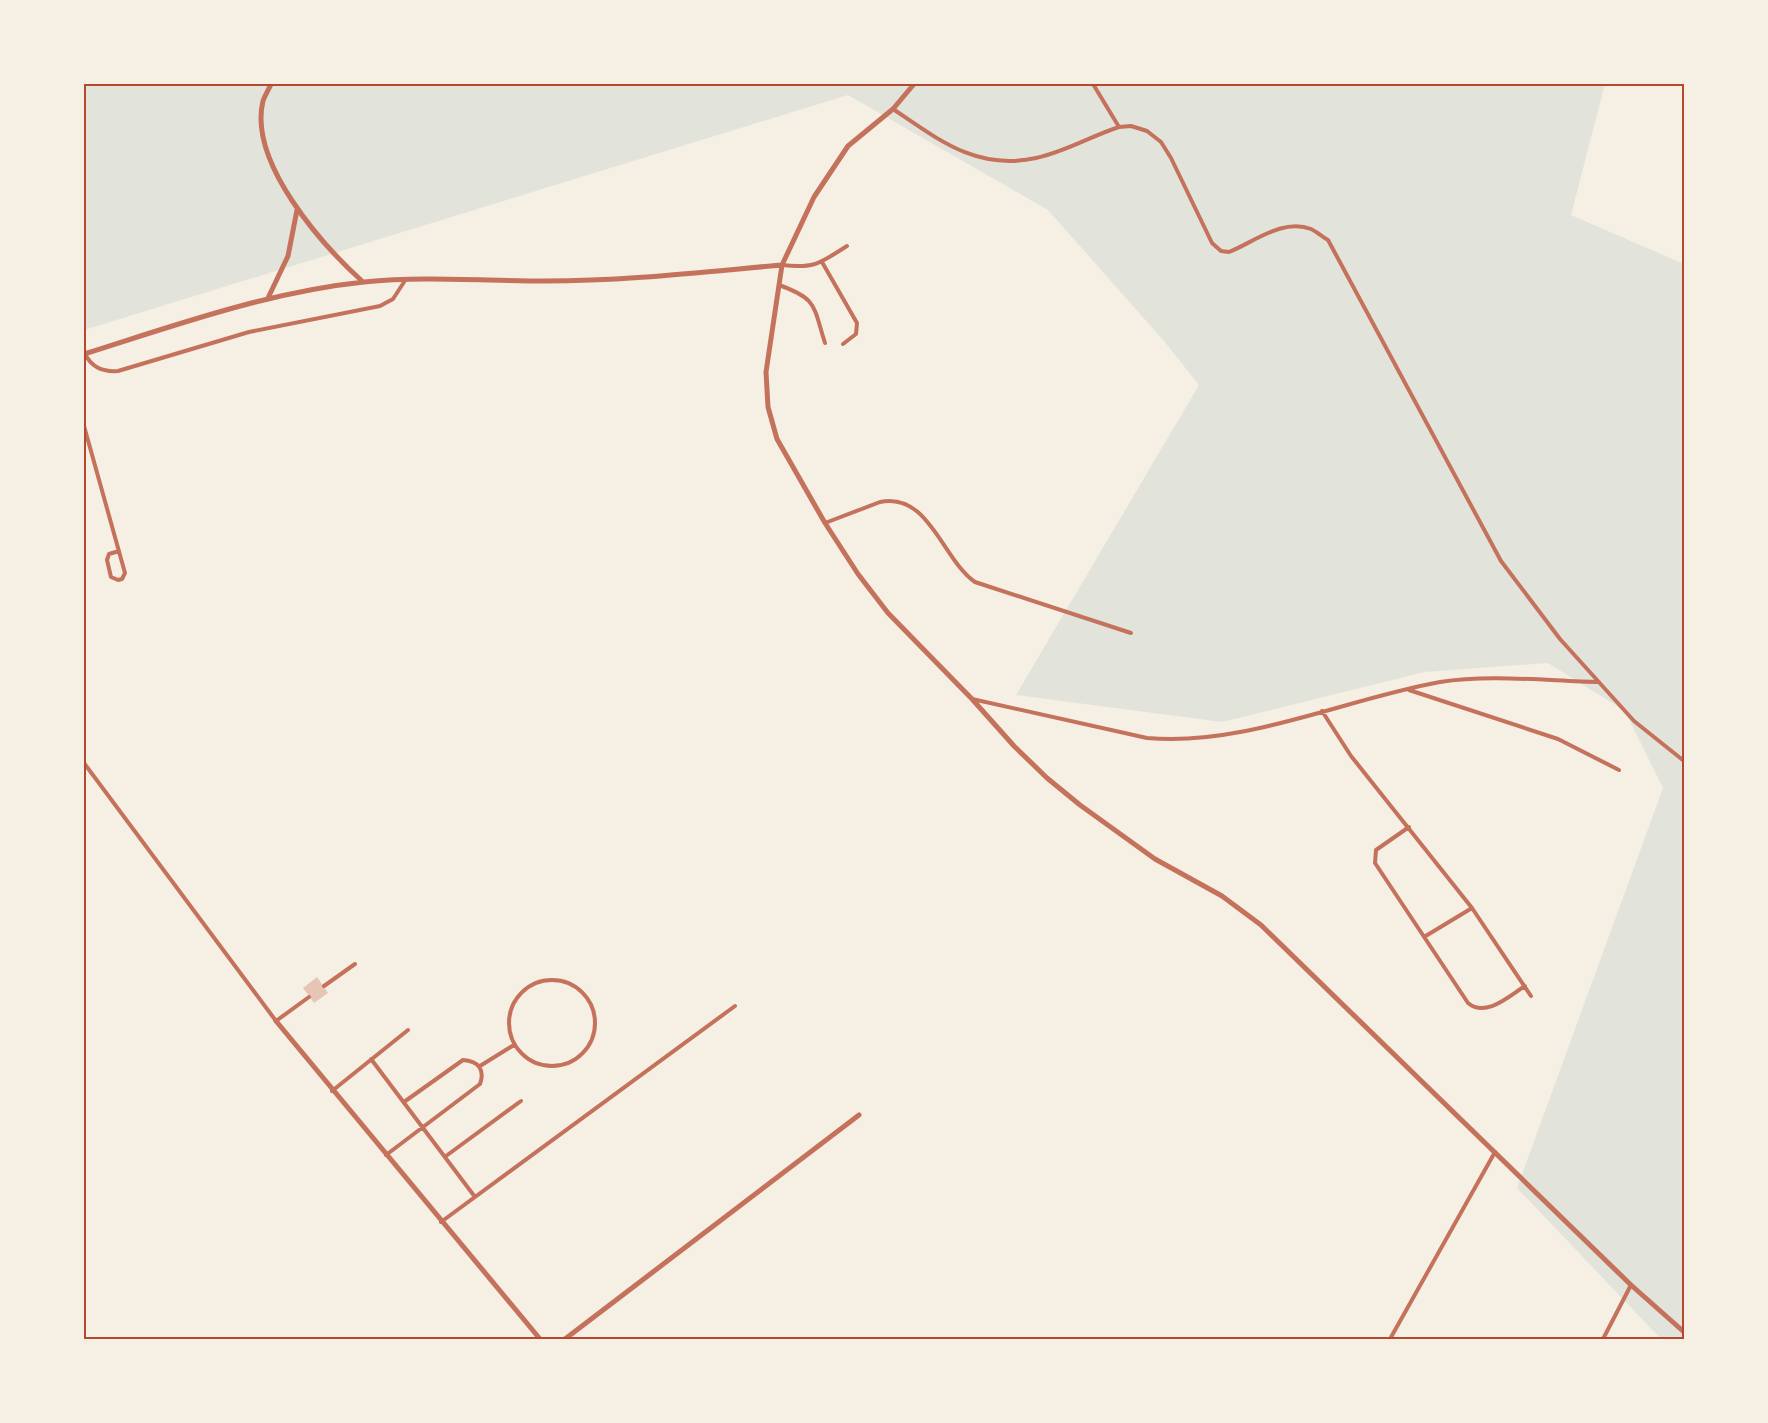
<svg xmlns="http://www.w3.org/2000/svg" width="1768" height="1423" font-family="Mulish,sans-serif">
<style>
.green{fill:#e2e4dc}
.building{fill:#e6c5b7}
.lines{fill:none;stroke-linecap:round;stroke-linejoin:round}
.service{stroke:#c5725c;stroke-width:4}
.minor{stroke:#c5725c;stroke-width:5}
.neatline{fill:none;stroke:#b5482f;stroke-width:2}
</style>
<rect width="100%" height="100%" fill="#f6efe4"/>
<path class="green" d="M84 84H1605L1571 215 1684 264V1339H1661L1517 1188 1663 788 1625 711 1548 663 1425 672 1222 722 1016 695 1199 385 1164 341 1048 210 848 95 84 330Z"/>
<path class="building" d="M317 977 328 993 314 1003 303 988Z"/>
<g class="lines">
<path class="service" d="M1093 84 1119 127
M893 109C939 140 977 171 1036 158 1065 152 1091 136 1119 127L1131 126 1147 131 1161 142 1171 158 1212 243 1221 251 1229 252C1254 242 1283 218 1311 229 1317 232 1323 237 1328 240L1501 561 1560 639 1634 721 1684 761
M822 262 857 323 856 334 843 344
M782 265C815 269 820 263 847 246
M779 285C818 299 813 306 825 343
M85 354C92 368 103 372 118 371L249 332 380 306 393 299 406 279
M84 426 125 573 122 579 118 580 111 577 107 560 109 554 119 551
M825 523 880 502C929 492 942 559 975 582L1131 633
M1409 690 1558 739 1619 770
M972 699 1147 738C1243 747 1345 699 1440 682 1488 674 1549 681 1599 682
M1322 711 1351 756 1472 908 1531 996
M84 763 276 1021 309 997
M1409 827 1376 850 1375 863 1468 1003C1486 1018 1509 996 1525 986
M1424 937 1472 908
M509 1023a43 43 0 1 1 86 0a43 43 0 1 1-86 0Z
M324 986 355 964
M371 1059 475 1197
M480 1066 514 1045
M332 1091 408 1030
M386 1155 480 1084C485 1070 479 1061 463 1060L404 1102
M446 1156 521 1101
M441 1222 735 1006
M1390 1339 1495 1152
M1603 1339 1631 1285"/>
<path class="minor" d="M271 84C269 89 265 95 263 101 248 162 322 245 363 282
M914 84 893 109 848 146 814 197 782 265 766 372 768 407 777 439 825 523 858 574 888 613 972 699 1014 746 1047 778 1080 805 1155 859 1222 896 1261 925 1631 1285 1684 1332
M268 298 288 256 297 210
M84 354C176 325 268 292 364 282 424 276 485 281 545 281 624 281 703 272 782 265
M276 1021 540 1339
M565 1339 859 1115"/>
</g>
<rect width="1768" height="1423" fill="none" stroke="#f6efe4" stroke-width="170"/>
<rect x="85" y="85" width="1598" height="1253" class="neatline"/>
</svg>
